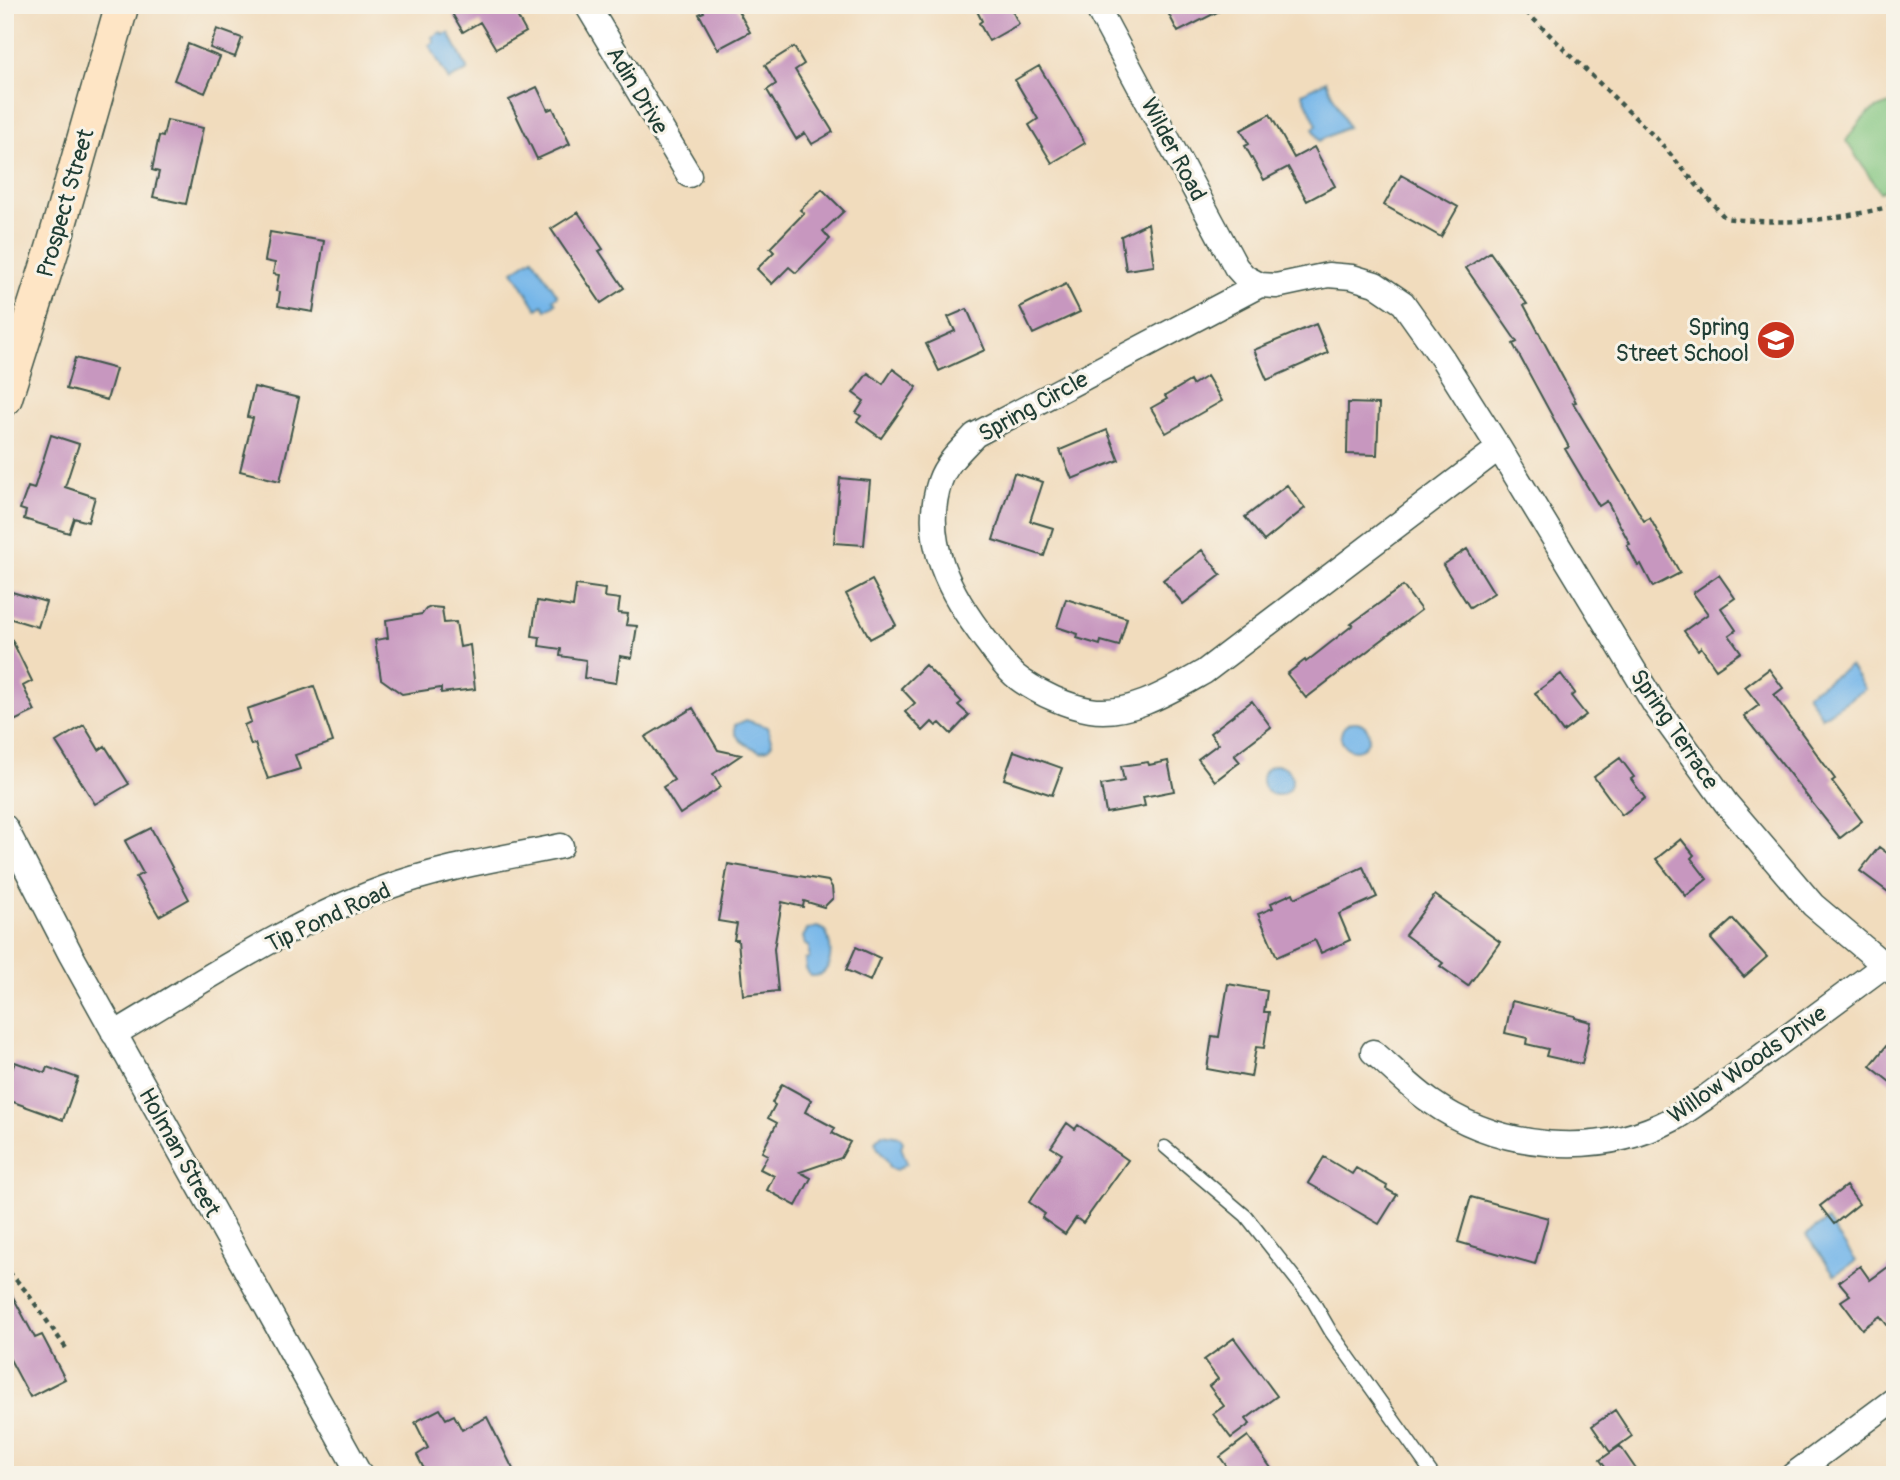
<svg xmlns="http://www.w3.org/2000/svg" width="1900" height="1480" font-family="Pangolin,sans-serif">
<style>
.green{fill:#81c57f;stroke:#50815a;stroke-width:2}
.water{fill:#74b6e9;stroke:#4a7a8e;stroke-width:2}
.building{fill:#c797bf}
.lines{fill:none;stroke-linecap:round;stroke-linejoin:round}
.lane-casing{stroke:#3e5549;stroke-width:15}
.street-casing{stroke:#3e5549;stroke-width:27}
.secondary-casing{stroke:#3e5549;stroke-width:36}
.path{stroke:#3e5549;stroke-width:4.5;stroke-dasharray:5 5;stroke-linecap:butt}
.lane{stroke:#fff;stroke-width:12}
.street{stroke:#fff;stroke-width:24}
.secondary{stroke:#fee5c5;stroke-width:33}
.labels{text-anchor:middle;stroke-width:6;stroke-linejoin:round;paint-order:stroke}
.street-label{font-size:23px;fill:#1f3d34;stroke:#f7f3e8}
.poi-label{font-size:23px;fill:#1f3d34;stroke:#f7f3e8;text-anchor:end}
</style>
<rect width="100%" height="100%" fill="#f7f3e8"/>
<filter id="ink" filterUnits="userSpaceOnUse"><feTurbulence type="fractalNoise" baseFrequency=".0143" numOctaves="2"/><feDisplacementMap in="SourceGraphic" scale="14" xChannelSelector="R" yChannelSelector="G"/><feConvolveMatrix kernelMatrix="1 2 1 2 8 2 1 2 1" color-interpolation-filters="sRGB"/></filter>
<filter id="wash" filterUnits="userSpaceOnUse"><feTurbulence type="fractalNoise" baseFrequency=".00686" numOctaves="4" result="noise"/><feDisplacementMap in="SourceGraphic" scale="28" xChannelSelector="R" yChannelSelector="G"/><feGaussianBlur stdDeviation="1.57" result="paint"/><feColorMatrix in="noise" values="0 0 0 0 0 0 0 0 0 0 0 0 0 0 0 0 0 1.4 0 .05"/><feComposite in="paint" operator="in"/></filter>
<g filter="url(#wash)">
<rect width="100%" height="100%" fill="#f1dcbd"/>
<path class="green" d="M1895 103V186L1880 192 1846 141C1860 120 1868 108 1895 103Z"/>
<path class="water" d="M441 32 443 35 449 33 468 70 449 80 429 45 434 42 432 37Z
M1326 81 1348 127 1319 141 1313 128 1317 125 1302 93Z
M533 258 558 296 553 299 556 303 546 310 543 305 537 309 513 271Z
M1850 666 1865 689 1822 717 1807 694Z
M746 720 767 727 772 743 768 749 760 751C748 746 732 739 735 725Z
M1341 736a14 14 0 1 1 28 0a14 14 0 1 1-28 0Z
M1262 780a15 15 0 1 1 30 0a15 15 0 1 1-30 0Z
M817 927 825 930C833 946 835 977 810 976L806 969 805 959 809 958V946L805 945 803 937 807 930Z
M882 1134 900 1137 903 1142 901 1147 907 1163 897 1170 890 1168C887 1154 878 1155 875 1141Z
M1827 1220 1856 1261 1835 1275 1806 1235Z"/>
<g id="blocks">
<path class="building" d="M447 5H511L526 32 496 49 480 22 463 32Z
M700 5H735L750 32 718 49 699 14 704 12Z
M974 5H1009L1019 24 989 41 979 23 982 21Z
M1164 5H1231L1178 32Z
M217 29 242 38 235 57 210 48Z
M188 44 220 57 205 93 174 80Z
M794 47 804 64 795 70 833 132 812 144 805 133 796 139 767 90 776 84 765 65Z
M1039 66 1085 143 1052 163 1029 125 1038 119 1015 80Z
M537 87 548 110 553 108 570 144 537 159 509 100Z
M1270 114 1294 158 1314 147 1335 186 1307 201 1288 167 1264 180 1245 146 1249 144 1241 130Z
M167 120 203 128 186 204 153 197 159 172 152 170 159 136 163 137Z
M1401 175 1458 207 1441 237 1384 205Z
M822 189 844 211 823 231 830 239 796 273 789 267 772 284 757 269 774 252 770 248 804 213 800 210Z
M578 212 603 249 599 251 624 288 601 303 551 229Z
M1148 223 1154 266 1126 270 1121 236Z
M270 232 324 241 313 312 278 306 280 292 276 291 279 275 273 274 275 263 265 261Z
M1490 252 1527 304 1524 305 1576 402 1573 403 1644 521 1650 518 1680 573 1653 587 1641 564 1638 566 1627 545 1630 544 1607 501 1599 506 1565 449 1569 447 1513 344 1517 342 1466 268Z
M1066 284 1080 312 1033 334 1020 307Z
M967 309 985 350 939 371 926 344 955 331 948 317Z
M1316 324 1328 353 1267 380 1254 350Z
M75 358 116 369 107 400 66 389Z
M893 369 917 387 881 438 857 421 861 416 856 413 864 401 853 393 868 373 883 384Z
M1207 376 1222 401 1166 433 1151 408 1167 399 1165 396 1190 381 1192 385Z
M254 387 299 398 280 481 240 471 253 418 247 417Z
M1348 403 1379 404 1377 455 1347 454Z
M1107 430 1119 460 1072 479 1060 450Z
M51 435 79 444 65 487 95 497 88 522 74 518 69 533 24 519 26 511 20 509 28 487 34 489Z
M1014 473 1043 482 1030 521 1053 528 1044 556 993 540Z
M840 478 870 481 864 545 834 543Z
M1287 485 1305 508 1264 541 1245 517Z
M1467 549 1494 593 1470 608 1443 565Z
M1202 550 1221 575 1183 604 1163 580Z
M1719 575 1735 598 1721 608 1736 630 1729 635 1741 652 1716 669 1701 647 1698 650 1684 631 1708 614 1693 593Z
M872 580 896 625 870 639 846 594Z
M576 585 605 589 604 597 620 599 618 613 628 614 626 625 637 626 632 658 620 656 616 683 584 678 586 660 560 656 561 649 539 646 540 637 532 636 537 601 573 607Z
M1403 586 1421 610 1306 698 1287 674 1305 660 1306 662 1353 625 1351 624Z
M5 590 46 602 38 627 5 617Z
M1066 599 1127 618 1119 646 1101 641 1100 645 1077 638 1078 634 1057 627Z
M431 607 442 608 444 623 456 622 460 647 470 645 475 689 441 693V688L402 694 381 679 375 640 388 638 386 620 422 614 426 609Z
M5 626 32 681 23 686 35 711 12 722 5 708Z
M925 665 962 702 958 705 969 715 951 734 940 723 936 726 932 722 923 731 905 712 915 703 901 688Z
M1769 669 1783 688 1774 695 1835 779 1832 781 1862 821 1840 838 1744 716 1759 705 1745 687Z
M1561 674 1575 693 1571 696 1586 715 1563 732 1535 693Z
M314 686 333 742 295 755 300 769 268 779 255 744 251 745 244 725 251 722 247 709Z
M1252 701 1271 727 1234 755 1240 762 1215 781 1198 759 1218 744 1210 733Z
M693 708 718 750 741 755 713 774 721 787 680 814 663 787 674 780 645 737Z
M84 725 99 750 105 746 129 784 95 804 56 742Z
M1014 751 1062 768 1052 795 1004 779Z
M1620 758 1634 777 1631 779 1645 798 1622 815 1594 777Z
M1168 761 1174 791 1143 797 1145 806 1106 813 1101 785 1124 781 1121 766 1148 762 1149 765Z
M151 828 189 899 159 916 136 877 143 873 125 841Z
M1681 839 1694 855 1691 858 1707 879 1686 896 1656 859Z
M1879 847 1895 859V897L1860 871Z
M728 864 828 881 832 887 833 898 824 907 804 901 803 907 782 902 774 949 778 991 743 995 738 940H734L737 924 718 921Z
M1363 867 1377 897 1339 914 1350 940 1321 953 1315 940 1277 957 1258 914 1273 908 1271 903 1293 893 1295 898Z
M1435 895 1500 942 1468 986 1440 966 1443 963 1405 935Z
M1733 919 1767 957 1744 977 1711 939Z
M856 947 880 958 870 981 846 970Z
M1228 984 1267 991 1264 1012H1269L1264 1048 1256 1047 1251 1077 1207 1069 1212 1036 1219 1037Z
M1512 1001 1575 1016V1018L1591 1022 1582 1064 1546 1056 1548 1049 1526 1044 1527 1038 1505 1033Z
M1895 1035V1086L1870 1066Z
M15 1062 45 1073 47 1067 78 1078 63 1120 5 1099V1088Z
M782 1084 811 1100 805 1112 835 1128 832 1133 850 1142 841 1158 800 1172 811 1178 796 1206 767 1190 774 1176 760 1169 768 1155 762 1152 777 1123 768 1118 775 1105 772 1103Z
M1067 1123 1075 1129 1078 1125 1128 1160 1083 1223 1076 1218 1065 1234 1042 1218 1045 1214 1029 1202 1062 1154 1051 1147Z
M1324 1157 1352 1174 1356 1168 1387 1186 1386 1189 1397 1195 1379 1224 1308 1183Z
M1846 1186 1859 1204 1834 1224 1820 1206Z
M1471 1197 1548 1218 1535 1264 1458 1242Z
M1895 1262V1335L1880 1316 1862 1329 1841 1301 1850 1295 1839 1282 1860 1266 1870 1280Z
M5 1282 35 1338 42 1335 65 1379 30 1397 5 1350Z
M1234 1338 1277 1396 1246 1419 1250 1424 1231 1438 1213 1414 1224 1406 1209 1386 1218 1379 1204 1360Z
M440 1409 446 1419 454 1415 462 1430 487 1417 516 1475H427L417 1455 428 1448 415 1422Z
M1615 1410 1632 1436 1610 1452 1592 1426Z
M1248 1436 1276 1475H1233L1220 1457Z
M1620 1446 1640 1475H1611L1600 1460Z"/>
</g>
</g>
<g filter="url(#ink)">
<use href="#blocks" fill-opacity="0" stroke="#3e5549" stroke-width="2"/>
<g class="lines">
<g class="lane-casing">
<path id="lane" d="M1165 1147 1246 1216 1313 1301 1331 1332 1433 1475"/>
</g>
<g class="street-casing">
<path id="street" d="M587 5 689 175
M1096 5 1236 267 1245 277 1260 285
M1499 448 1204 672C1172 690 1129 717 1090 710 1067 706 1041 694 1022 681 1007 671 997 655 987 642 951 596 920 541 940 481 946 463 962 449 975 435L1260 285 1276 286 1328 275 1352 277 1375 284 1403 303 1442 358 1499 448 1655 705 1726 803 1813 905 1895 974
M5 827 71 955 360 1475
M114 1034C202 982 289 923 385 888 442 867 503 858 561 846
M1373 1052C1392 1068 1410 1087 1430 1101 1499 1150 1598 1159 1673 1119 1684 1113 1694 1105 1705 1098L1885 965
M1793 1475 1895 1399"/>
</g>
<g class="secondary-casing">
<path id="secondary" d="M5 399 53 247 122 5"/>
</g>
<path class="path" d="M1519 5 1658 140 1725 218C1782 226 1840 220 1895 205
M9 1272 26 1291 68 1351"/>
<use href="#lane" class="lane"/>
<use href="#street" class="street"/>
<use href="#secondary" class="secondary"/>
</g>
</g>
<defs>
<g id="school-disc" transform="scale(2.0125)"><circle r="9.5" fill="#c8321e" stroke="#f7f3e8"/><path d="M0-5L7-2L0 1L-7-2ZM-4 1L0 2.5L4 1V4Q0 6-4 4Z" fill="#fff"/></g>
</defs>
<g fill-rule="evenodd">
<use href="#school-disc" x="1776" y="340"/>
</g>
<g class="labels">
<g class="street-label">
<text transform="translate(638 90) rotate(59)" y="8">Adin Drive</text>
<text transform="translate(1174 149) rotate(62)" y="8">Wilder Road</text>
<text transform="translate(65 203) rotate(-74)" y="8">Prospect Street</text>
<text transform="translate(1033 406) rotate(-29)" y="8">Spring Circle</text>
<text transform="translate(1675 729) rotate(56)" y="8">Spring Terrace</text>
<text transform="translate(328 917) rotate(-25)" y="8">Tip Pond Road</text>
<text transform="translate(1747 1064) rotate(-35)" y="8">Willow Woods Drive</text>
<text transform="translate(180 1152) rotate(61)" y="8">Holman Street</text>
</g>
<g class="poi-label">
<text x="1749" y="335">Spring<tspan x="1749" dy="26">Street School</tspan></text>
</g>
</g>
<rect width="1900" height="1480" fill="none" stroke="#f7f3e8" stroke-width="28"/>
</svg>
